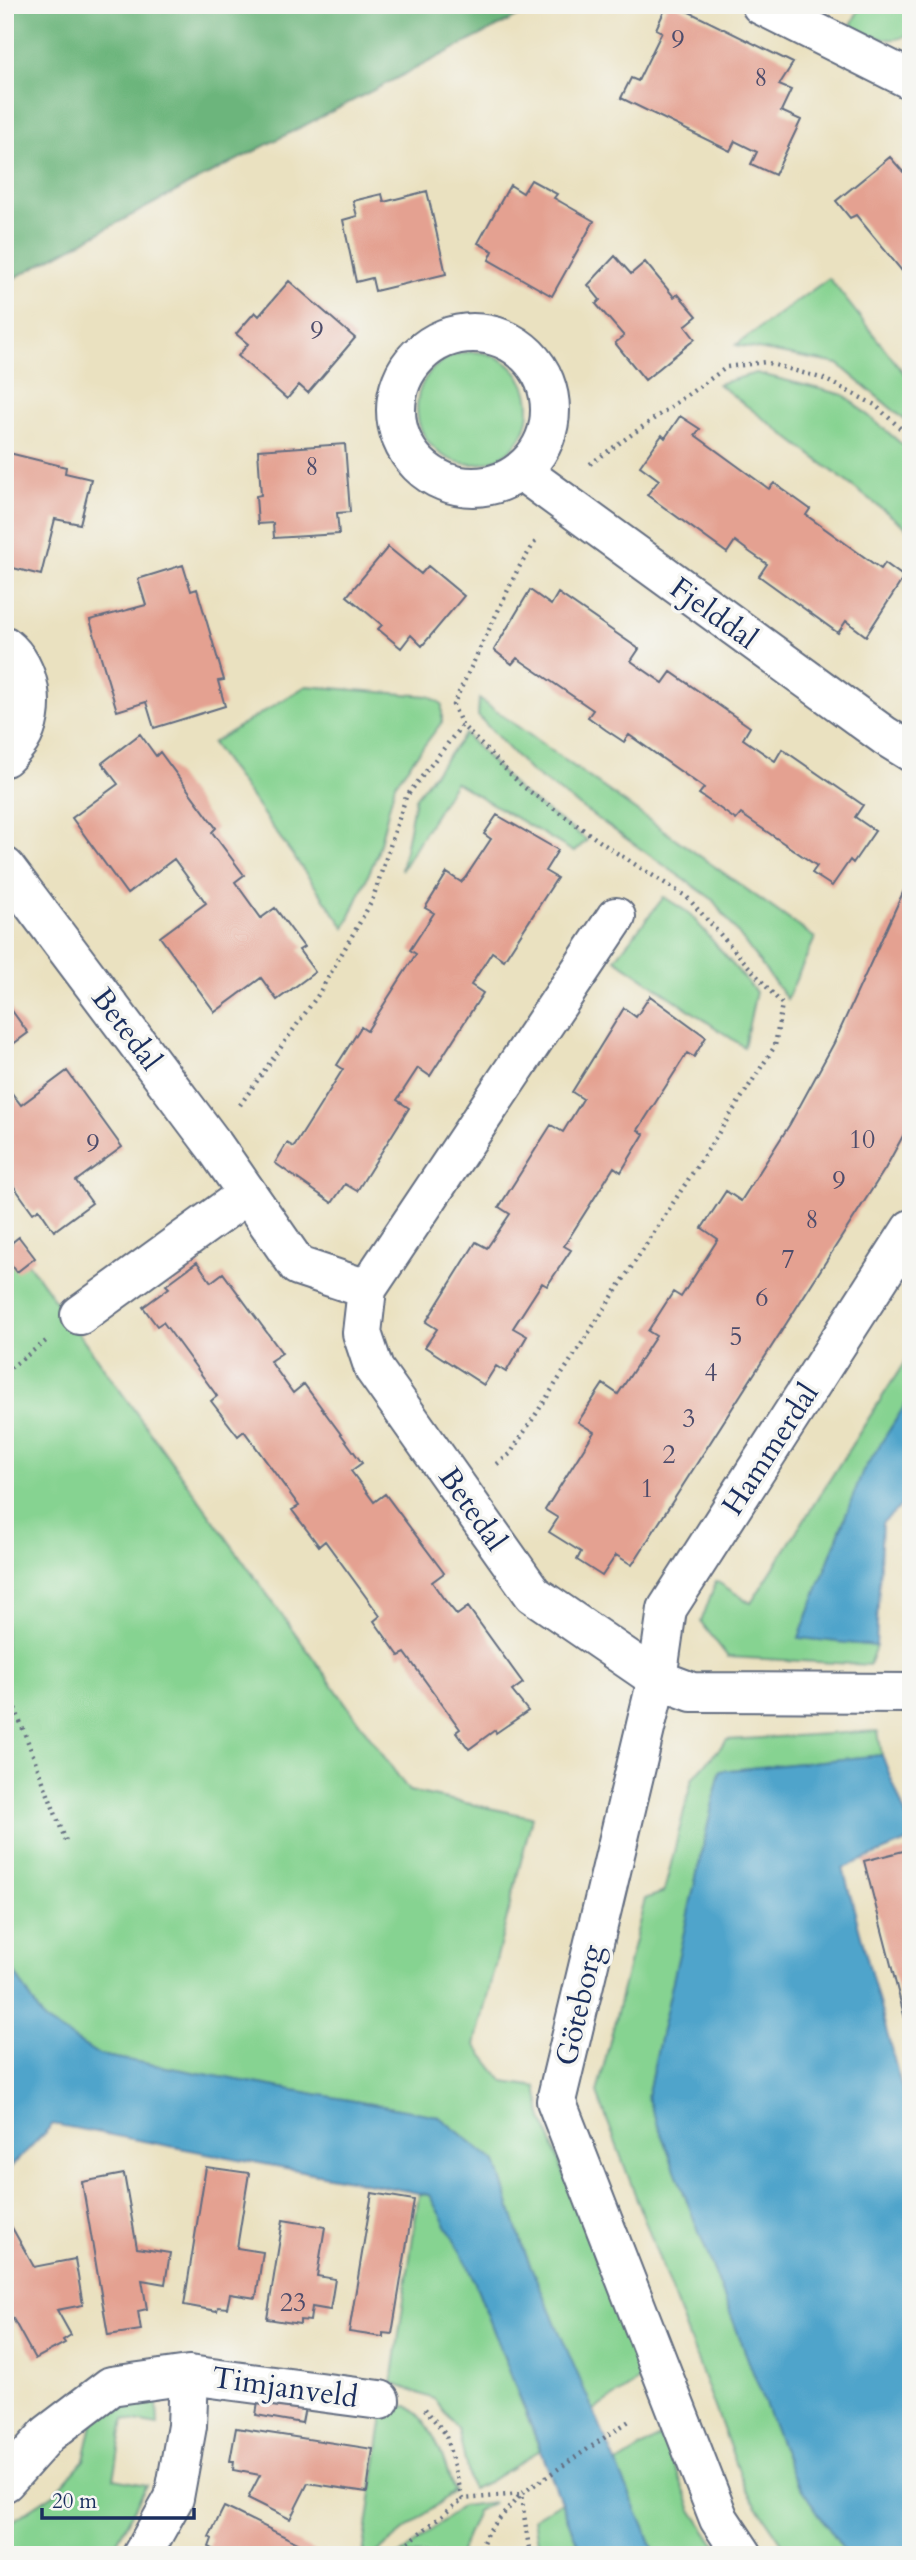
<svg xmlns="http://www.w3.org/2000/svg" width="916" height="2560" font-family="Cardo,serif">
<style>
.green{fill:#86d391;stroke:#508178;stroke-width:2}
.forest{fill:#6cb57b;stroke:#44726c;stroke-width:2}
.water{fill:#4fa4cb;stroke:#356a94;stroke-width:2}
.building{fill:#e4a191}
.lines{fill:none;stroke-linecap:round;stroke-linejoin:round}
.minor-casing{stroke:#636d80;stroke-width:42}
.path{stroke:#636d80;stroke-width:4.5;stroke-dasharray:2 5;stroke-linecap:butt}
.minor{stroke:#fff;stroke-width:38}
.labels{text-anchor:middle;stroke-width:7;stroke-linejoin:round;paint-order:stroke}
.number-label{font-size:26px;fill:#4d4c6b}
.street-label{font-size:30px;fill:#1b2f5e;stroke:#f6f6f2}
</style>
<rect width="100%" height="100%" fill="#f6f6f2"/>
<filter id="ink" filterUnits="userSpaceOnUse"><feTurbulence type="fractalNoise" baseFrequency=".0143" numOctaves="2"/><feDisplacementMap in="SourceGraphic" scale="14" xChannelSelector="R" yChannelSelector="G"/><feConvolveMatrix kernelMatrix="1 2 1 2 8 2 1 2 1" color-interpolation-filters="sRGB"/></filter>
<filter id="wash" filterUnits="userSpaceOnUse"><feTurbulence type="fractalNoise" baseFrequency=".00686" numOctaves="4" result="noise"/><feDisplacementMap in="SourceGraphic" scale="28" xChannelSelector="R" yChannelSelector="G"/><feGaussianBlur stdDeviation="1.57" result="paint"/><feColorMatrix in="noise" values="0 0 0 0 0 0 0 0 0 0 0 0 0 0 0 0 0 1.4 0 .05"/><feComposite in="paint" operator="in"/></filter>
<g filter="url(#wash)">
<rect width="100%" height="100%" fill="#eae1c0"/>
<path class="green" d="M861 5H911C911 11 913 22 911 28 903 50 863 34 850 27Z
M829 278 911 382V425L838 364 736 345Z
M417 408a56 56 0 1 1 112 0a56 56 0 1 1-112 0Z
M756 373 844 395 911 452V531L718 384Z
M306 686 429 696 442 704V722L395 784 377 855 345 928 212 743Z
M479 699 815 938 787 999 712 899 530 771 478 716Z
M465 734 519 791 587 840 574 852 455 782 401 871 415 798Z
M664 897 689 913 756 992 744 1047 615 959Z
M5 1231 409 1791 532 1817 475 2045 504 2082 537 2087 542 2116 642 2379 593 2411 525 2253 496 2162 438 2116 99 2055 44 2020 5 1957Z
M911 1352V1396L862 1473 799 1638 876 1646 869 1665 728 1657 701 1622 716 1581 751 1603Z
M878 1731 882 1755 720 1771 647 2097 793 2476 847 2555H790L746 2490 597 2093 645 1899 664 1892 692 1779 727 1740Z
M419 2194 430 2195 468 2265 540 2450 488 2482 471 2489 458 2429 434 2399 392 2383Z
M142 2392 157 2401 158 2425 124 2419 114 2479 147 2485 111 2553 5 2555V2526L55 2493 84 2460 94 2415Z
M408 2406C436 2427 443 2459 454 2491L374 2555H363L384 2408Z
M662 2435 692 2510 722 2555H656L616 2464Z
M494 2502 477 2511 459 2555H400L462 2506Z
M561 2502 582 2555H540L534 2518Z"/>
<path class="forest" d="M5 5H540L190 184 5 283Z"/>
<path class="water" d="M911 1396V1497L882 1523 876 1646 799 1638 862 1473Z
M882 1755 911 1829V1840L843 1868 911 2123V2555H847L793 2476 647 2097 720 1771Z
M5 1957 44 2020 99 2055 438 2116 496 2162 525 2253 656 2555H582L468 2265 429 2195 53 2124 5 2173Z"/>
<g id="blocks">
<path class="building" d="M667 5H675L793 63 779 85 791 90 781 111 801 120 775 175 751 164 757 152 735 141 730 151 621 98 631 78 638 81 662 32 656 29Z
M890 157 903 172 911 166V282L856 215 850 218 836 201Z
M531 180 557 194 554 198 594 221 552 296 489 260 493 251 478 243 510 185 523 193Z
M427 191 446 274 375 291 372 278 356 282 343 220 357 216 353 201 382 194 384 202Z
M615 256 631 274 645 262 674 297 678 294 697 316 685 326 695 339 645 380 615 343 624 336 596 304 600 300 588 285Z
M289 281 355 338 308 393 299 385 287 399 238 356 248 344 236 334 255 312 259 316Z
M680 416 700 429 695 435 769 489 774 483 810 509 806 515 881 569 885 563 904 577 866 636 846 621 838 633 759 576 767 564 751 553 735 541 727 553 647 495 659 480 640 466 662 435 665 438Z
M345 444 350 512 337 513 339 534 274 538 273 523 258 524 256 496 261 495 258 450Z
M5 452 66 467 65 473 91 479 80 524 55 519 41 575 5 566Z
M388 547 421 574 428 566 464 596 422 646 411 635 401 648 378 629 382 625 347 596Z
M183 565 191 591 197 589 224 680 218 681 225 706 154 728 146 702 117 711 90 620 146 605 138 579Z
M530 590 551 605 558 593 639 649 631 661 663 683 671 672 750 727 743 739 775 761 782 749 863 805 855 817 875 831 853 863 850 860 832 886 812 873 817 866 741 814 736 820 718 807 699 794 704 788 629 735 624 742 606 730 588 717 593 710 517 658 512 664 494 650Z
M140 734 156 756 160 752 216 828 212 832 244 875 235 882 261 918 275 908 304 947 299 950 315 972 277 1000 261 978 215 1012 160 937 206 903 174 859 127 894 72 818 118 784 102 763Z
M497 815 558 850 545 871 557 878 504 960 492 952 471 985 483 993 430 1076 418 1068 397 1100 409 1108 357 1191 345 1184 332 1203 275 1163 287 1143 294 1147 343 1069 337 1065 361 1027 367 1031 416 954 410 950 434 913 425 908 447 873 461 882 465 878 491 839 484 834Z
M911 875V1121L885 1169 632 1565 616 1555 602 1576 577 1560 581 1552 549 1532 558 1518 545 1510 594 1432 578 1422 603 1384 618 1394 656 1336 648 1331 673 1292 681 1297 718 1239 702 1228 726 1191 741 1201 790 1124 834 1043Z
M650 996 706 1037 694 1057 687 1053 638 1130 644 1134 621 1172 614 1167 564 1246 571 1250 547 1286 542 1283 513 1328 527 1336 506 1372 496 1366 484 1385 425 1347 437 1329 426 1322 476 1242 487 1248 510 1214 499 1207 551 1125 563 1132 583 1099 572 1092 624 1008 636 1017Z
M5 1001 28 1033 5 1050Z
M67 1071 122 1147 76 1181 92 1203 54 1231 39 1209 33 1213 5 1174V1084L21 1105Z
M19 1237 35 1258 17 1272 5 1256V1248Z
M197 1262 211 1282 223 1273 282 1353 270 1361 293 1393 304 1384 362 1463 351 1471 374 1502 385 1494 444 1573 432 1582 443 1598 457 1615 468 1607 523 1683 512 1691 528 1711 496 1733 495 1730 469 1749 456 1732 460 1729 405 1653 399 1656 374 1621 380 1616 325 1541 319 1546 292 1510 299 1506 244 1431 238 1436 211 1401 217 1396 163 1322 157 1326 143 1307 169 1288 166 1285Z
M911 1849V2038H910L864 1861Z
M206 2167 249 2173 237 2248 263 2252 256 2298 230 2294 227 2308 218 2307 217 2311 184 2305Z
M124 2174 137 2248 170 2253 165 2284 142 2280 147 2309 138 2311 141 2330 108 2335 82 2182Z
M372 2193 414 2200 392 2334 383 2333V2337L349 2332Z
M5 2215 34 2267 75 2259 83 2305 57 2310 71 2335 63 2340 65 2343 35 2359 5 2304Z
M283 2220 325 2227 317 2276 335 2279 330 2310 312 2307 310 2321 300 2320V2324L267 2319Z
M260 2390 307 2397 302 2423 256 2415Z
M236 2428 373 2449 367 2492 308 2483 290 2519 248 2498 260 2475 233 2470 234 2461H230Z
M224 2507 237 2513 322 2555H224L209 2547 212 2539 209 2537Z"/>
</g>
</g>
<g filter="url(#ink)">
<use href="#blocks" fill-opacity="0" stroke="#636d80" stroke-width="2"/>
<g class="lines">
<g class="minor-casing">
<path id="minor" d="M761 5 911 80
M396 410a77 77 0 1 1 154 0a77 77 0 1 1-154 0Z
M521 471 885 736 911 752
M5 646C31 667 38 712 20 740 16 746 10 752 5 757
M5 867 213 1144 298 1266 367 1289
M616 917 367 1289 362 1333 374 1369 533 1594 657 1679 667 1609 911 1229
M80 1315 247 1194
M5 2482 48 2434 111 2386 189 2375 380 2400
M142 2555 174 2498 187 2426 189 2375
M743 2555 719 2519 556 2101 657 1679 692 1692 911 1693"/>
</g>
<path class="path" d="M590 464 727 367 765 362 824 379 875 405 911 438
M240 1105 318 995 372 901 406 797 462 725
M5 1372 46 1341
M497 1464 510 1454 775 1046 782 1004 687 897 612 850 522 786 462 725 453 705 518 569 537 539
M5 1682 67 1844
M425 2409 445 2433 463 2499 521 2494 530 2555
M392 2555 463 2499
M478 2555 487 2533 521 2494 632 2419"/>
<use href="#minor" class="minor"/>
</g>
</g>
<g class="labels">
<g class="number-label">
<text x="678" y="48">9</text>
<text x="761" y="86">8</text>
<text x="317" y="339">9</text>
<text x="312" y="475">8</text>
<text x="862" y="1148">10</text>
<text x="93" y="1152">9</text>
<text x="839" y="1189">9</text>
<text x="812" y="1228">8</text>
<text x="788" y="1268">7</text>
<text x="762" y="1306">6</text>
<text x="736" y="1345">5</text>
<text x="711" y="1381">4</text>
<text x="689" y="1427">3</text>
<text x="669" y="1463">2</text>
<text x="647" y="1497">1</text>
<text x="293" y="2311">23</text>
</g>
<g class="street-label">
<text transform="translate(714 613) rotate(36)" y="10">Fjelddal</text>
<text transform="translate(127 1029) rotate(53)" y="10">Betedal</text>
<text transform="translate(770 1449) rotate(-57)" y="10">Hammerdal</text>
<text transform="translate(473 1509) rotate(55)" y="10">Betedal</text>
<text transform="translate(579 2005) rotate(-77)" y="10">Göteborg</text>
<text transform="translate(285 2387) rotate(8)" y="10">Timjanveld</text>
</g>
</g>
<rect width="916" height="2560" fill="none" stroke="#f6f6f2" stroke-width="28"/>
<path d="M42 2508v10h152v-10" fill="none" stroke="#1b2f5e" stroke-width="3.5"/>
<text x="52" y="2508" font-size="21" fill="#1b2f5e" stroke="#f6f6f2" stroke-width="5" paint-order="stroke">20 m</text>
</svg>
